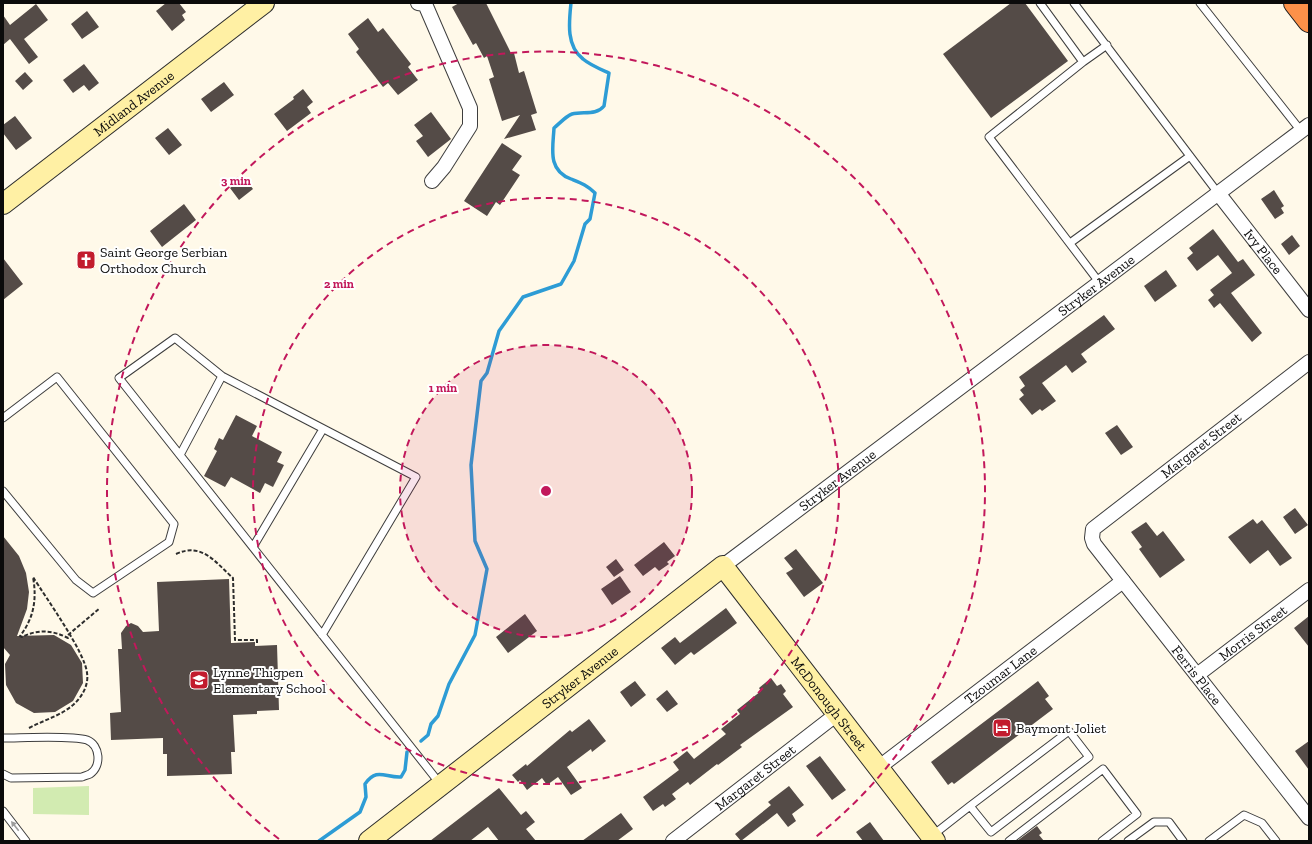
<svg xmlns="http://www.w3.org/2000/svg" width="1312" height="844" font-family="'Zilla Slab',serif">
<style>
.green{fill:#d2ebb1}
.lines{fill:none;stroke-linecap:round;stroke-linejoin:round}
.stream{stroke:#2d9cd5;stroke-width:3.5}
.building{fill:#544b47}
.lane-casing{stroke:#3e3e3e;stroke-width:9}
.street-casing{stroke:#3e3e3e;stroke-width:16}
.secondary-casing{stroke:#2d2d2d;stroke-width:22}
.highway-casing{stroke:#1c1c1c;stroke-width:24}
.path{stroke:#2d2d2d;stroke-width:2;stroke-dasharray:4 2;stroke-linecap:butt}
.lane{stroke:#fff;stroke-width:7}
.street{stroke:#fff;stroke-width:14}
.secondary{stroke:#fff0a4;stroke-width:20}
.highway{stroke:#fd9149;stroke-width:22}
.oneway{fill:#9d9d9d}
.ring{fill:none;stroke:#c2185b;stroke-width:2;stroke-dasharray:7 5}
.labels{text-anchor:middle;stroke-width:4;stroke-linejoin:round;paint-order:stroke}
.street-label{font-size:14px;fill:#0b0b0b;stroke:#fff}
.poi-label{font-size:14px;fill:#0b0b0b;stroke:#fff;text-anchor:start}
.centre{fill:#c2185b;stroke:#fff;stroke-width:2}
.ring-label{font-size:12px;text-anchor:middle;font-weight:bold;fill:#c2185b;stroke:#fff;stroke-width:4;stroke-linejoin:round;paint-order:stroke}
</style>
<rect width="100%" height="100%" fill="#fff9e9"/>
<path class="green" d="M89 786V815L33 814V788Z"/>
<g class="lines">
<path class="stream" d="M421 741 428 735 431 724 438 716 449 684 475 635 487 569 475 541 471 465 481 381 487 373 499 331 523 297 561 284 574 261 585 224 590 219 595 193C587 185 581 183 571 179 547 170 553 148 554 128 559 124 566 116 572 114 583 111 596 116 604 106L609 73C600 69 590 65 583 59 566 46 569 22 571 3
M319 841 360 812 366 797 365 784C377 767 385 778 401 777L405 770 407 752"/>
</g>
<path class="building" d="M166 3H179L186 12 182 15 185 20 172 31 156 11Z
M459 3H486L511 53H514L519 73 524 71 537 113 531 115 536 130 504 139 520 115 502 121 489 79 494 77 487 56 484 58 476 43 473 45 452 7Z
M1011 3H1025L1068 61 991 118 943 54Z
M36 4 48 20 24 39 38 57 29 64 10 39 3 45V15L10 25Z
M87 11 99 27 82 39 71 24Z
M368 18 378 32 383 28 411 64 408 67 418 80 398 95 388 83 383 87 356 52 359 49 348 34Z
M84 64 99 83 89 91 84 85 73 93 63 80Z
M25 72 33 81 23 90 15 81Z
M224 82 234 95 211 112 201 99Z
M303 89 313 102 307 107 311 113 287 131 274 114 294 99 293 97Z
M431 112 451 139 428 157 416 141 423 136 414 125Z
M15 116 32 138 16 150 3 133V125Z
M168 128 182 145 169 155 155 138Z
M502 143 522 156 512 170 520 175 500 205 496 202 487 216 464 201Z
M244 177 253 189 239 200 230 188Z
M1274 190 1284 206 1281 208 1284 213 1275 219 1261 199Z
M184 204 196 220 162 247 150 231Z
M1213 229 1238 262 1243 259 1255 275 1231 293 1262 333 1252 342 1220 303 1214 308 1208 300 1214 295 1210 290 1232 273 1218 255 1197 271 1187 258 1193 253 1189 248Z
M1292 235 1300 246 1289 255 1281 244Z
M3 258 23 284 3 300Z
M1166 270 1177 286 1155 302 1144 286Z
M1104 315 1115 329 1081 354 1087 362 1072 373 1066 365 1042 383 1056 401 1042 411 1040 409 1032 415 1019 399 1024 395 1020 390 1025 386 1019 377Z
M236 415 257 426 252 436 282 452 277 462 284 465 273 487 265 483 260 493 231 477 225 487 204 476 217 451 214 449 219 438 223 440Z
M1117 425 1133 447 1121 455 1105 433Z
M1295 508 1308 525 1295 534 1283 517Z
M1253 519 1257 524 1262 520 1292 558 1280 566 1268 550 1250 564 1228 537Z
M1146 522 1157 536 1163 531 1185 560 1160 578 1139 549 1142 547 1131 532Z
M3 536 19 556 26 573 29 592 27 609 17 636 54 635 71 645 82 663 83 683 73 701 55 712 34 713 16 703 6 685 5 664 10 655 3 647Z
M664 542 675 556 667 562 669 564 659 571 655 567 643 576 634 565Z
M796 549 823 583 804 597 786 573 793 569 784 558Z
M616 559 624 570 614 577 606 567Z
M620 576 631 592 612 605 601 589Z
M229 579 231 643 255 642V646L277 645 279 710 257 711V714L233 715 235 752H231L232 774 167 776V754H163V738L111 740 110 713 121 712 118 649H122L121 633 126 626 131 623 138 626 143 632 159 631 157 582Z
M726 608 737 623 694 655 691 652 675 665 661 648 675 637 680 643Z
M525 614 537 631 508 653 496 637Z
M1309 616V647L1294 628Z
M771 678 777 686 781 684 786 691 783 694 793 707 740 745 742 747 718 765 717 764 690 785 688 782 672 794 676 799 665 807 663 804 653 811 643 797 679 770 673 762 687 751 694 759 726 734 721 729 740 714 737 710 761 691 759 688Z
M635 681 646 695 631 707 620 692Z
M1038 681 1049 696 1045 699 1053 709 954 784 952 782 948 785 931 762Z
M667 690 678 704 667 712 656 699Z
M589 719 606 741 592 752 591 749 567 767 582 788 571 795 558 777 547 785 542 778 527 790 520 780 518 782 512 775 526 764 527 766 570 730 572 732Z
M1309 741V770L1295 751Z
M820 756 846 790 832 800 806 766Z
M789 786 804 805 792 814 796 821 788 827 777 813 741 841 735 834 771 805 768 802Z
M499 788 521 815 526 811 535 822 526 829 536 841H499L488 827 470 841H430Z
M621 813 633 829 617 841H582Z
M870 822 884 841H863L856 832Z
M1037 826 1042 833 1039 835 1044 841H1017Z"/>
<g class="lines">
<g class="lane-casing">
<path id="lane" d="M1040 3 1083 62 989 137 1099 282
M1074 3 1218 193
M1200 3 1301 131
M1083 62 1107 45
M1070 243 1190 156
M3 418 57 377 174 524 169 542 93 593 76 580 3 491
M180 455 222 376
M253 547 323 429
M322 635 416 477 222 376 175 338 119 378 441 785
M3 738C21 738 72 735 87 740 100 745 102 766 90 774 88 775 84 776 82 777L11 778 3 774
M3 811 26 841
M933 835 970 806 991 832 1089 757 1069 731 970 806
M1009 841 1103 769 1137 814 1102 841
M1128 841 1154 822H1169L1183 841
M1209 841 1244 815 1262 823 1276 841"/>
</g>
<g class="street-casing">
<g id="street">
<path d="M418 3 425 4 470 108V126L444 167 432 181"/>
<path id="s1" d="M1218 193 1309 310"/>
<path id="s2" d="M1309 362 1093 529 1092 538 1094 544 1309 818"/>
<path id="s3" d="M723 566 1309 125"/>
<path id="s4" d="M1197 675 1309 590"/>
<path id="s5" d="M878 768 1123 581"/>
<path id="s6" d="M673 841 837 714"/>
</g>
</g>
<g class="secondary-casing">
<g id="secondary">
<path id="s7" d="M3 204 264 3"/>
<path id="s8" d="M369 841 723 566 935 841"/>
</g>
</g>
<g class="highway-casing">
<path id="highway" d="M1295 3 1309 21"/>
</g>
<path class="path" d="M176 554C202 542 215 562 233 578L235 640H257V644
M68 635 100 608
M29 728C44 720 60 716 73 705 82 697 89 685 87 673 85 652 46 598 33 577 37 599 34 618 20 636L22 637C38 629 52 630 68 638L70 637"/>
<use href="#lane" class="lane"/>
<use href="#street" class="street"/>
<use href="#secondary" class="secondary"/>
<use href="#highway" class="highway"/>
</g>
<defs><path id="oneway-solid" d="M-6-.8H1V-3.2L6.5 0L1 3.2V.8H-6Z"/></defs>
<use class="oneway" href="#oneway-solid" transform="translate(15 826) rotate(-128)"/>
<circle cx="546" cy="491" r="146" fill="#c2185b" fill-opacity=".12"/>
<g class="ring">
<circle cx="546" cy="491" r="146"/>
<circle cx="546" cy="491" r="293"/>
<path d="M279 839A439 439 0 1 1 813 839"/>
</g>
<defs>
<g id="church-square" transform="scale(1)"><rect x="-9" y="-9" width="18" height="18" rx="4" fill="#c21c2e" stroke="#fff"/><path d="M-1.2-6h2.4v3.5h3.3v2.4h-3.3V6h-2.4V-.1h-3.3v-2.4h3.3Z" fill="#fff"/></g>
<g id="school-square" transform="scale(1)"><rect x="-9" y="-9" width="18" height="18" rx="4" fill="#c21c2e" stroke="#fff"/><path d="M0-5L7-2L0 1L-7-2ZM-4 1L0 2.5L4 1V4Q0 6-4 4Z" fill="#fff"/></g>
<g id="hotel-square" transform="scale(1)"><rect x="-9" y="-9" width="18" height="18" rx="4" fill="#c21c2e" stroke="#fff"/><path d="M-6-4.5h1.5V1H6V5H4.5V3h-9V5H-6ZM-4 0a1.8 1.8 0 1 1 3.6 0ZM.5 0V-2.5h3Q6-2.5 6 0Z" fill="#fff"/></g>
</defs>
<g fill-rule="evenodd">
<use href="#church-square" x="86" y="260"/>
<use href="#school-square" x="199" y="680"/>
<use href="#hotel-square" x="1002" y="728"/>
</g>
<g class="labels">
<g class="street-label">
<text dy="5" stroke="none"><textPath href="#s7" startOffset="165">Midland Avenue</textPath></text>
<text dy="5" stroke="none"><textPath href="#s1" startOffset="74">Ivy Place</textPath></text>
<text dy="5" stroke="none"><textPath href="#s3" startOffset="467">Stryker Avenue</textPath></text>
<text transform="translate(1201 445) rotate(-38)" y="5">Margaret Street</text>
<text dy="5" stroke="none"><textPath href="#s3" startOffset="143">Stryker Avenue</textPath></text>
<text dy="5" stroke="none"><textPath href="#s4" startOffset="70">Morris Street</textPath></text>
<text dy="5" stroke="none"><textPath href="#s5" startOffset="154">Tzoumar Lane</textPath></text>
<text dy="5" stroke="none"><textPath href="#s2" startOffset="455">Ferris Place</textPath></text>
<text dy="5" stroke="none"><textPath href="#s8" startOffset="267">Stryker Avenue</textPath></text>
<text dy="5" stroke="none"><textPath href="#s8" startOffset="622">McDonough Street</textPath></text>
<text dy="5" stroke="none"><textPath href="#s6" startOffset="104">Margaret Street</textPath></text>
</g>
<g class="poi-label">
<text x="100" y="257">Saint George Serbian<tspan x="100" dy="16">Orthodox Church</tspan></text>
<text x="213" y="677">Lynne Thigpen<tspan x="213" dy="16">Elementary School</tspan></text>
<text x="1016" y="733">Baymont Joliet</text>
</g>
</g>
<circle cx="546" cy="491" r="6" class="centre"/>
<g class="ring-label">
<text x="236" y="185">3 min</text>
<text x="339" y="288">2 min</text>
<text x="443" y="392">1 min</text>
</g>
<rect width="1312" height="844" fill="none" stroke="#0b0b0b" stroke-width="8"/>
</svg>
